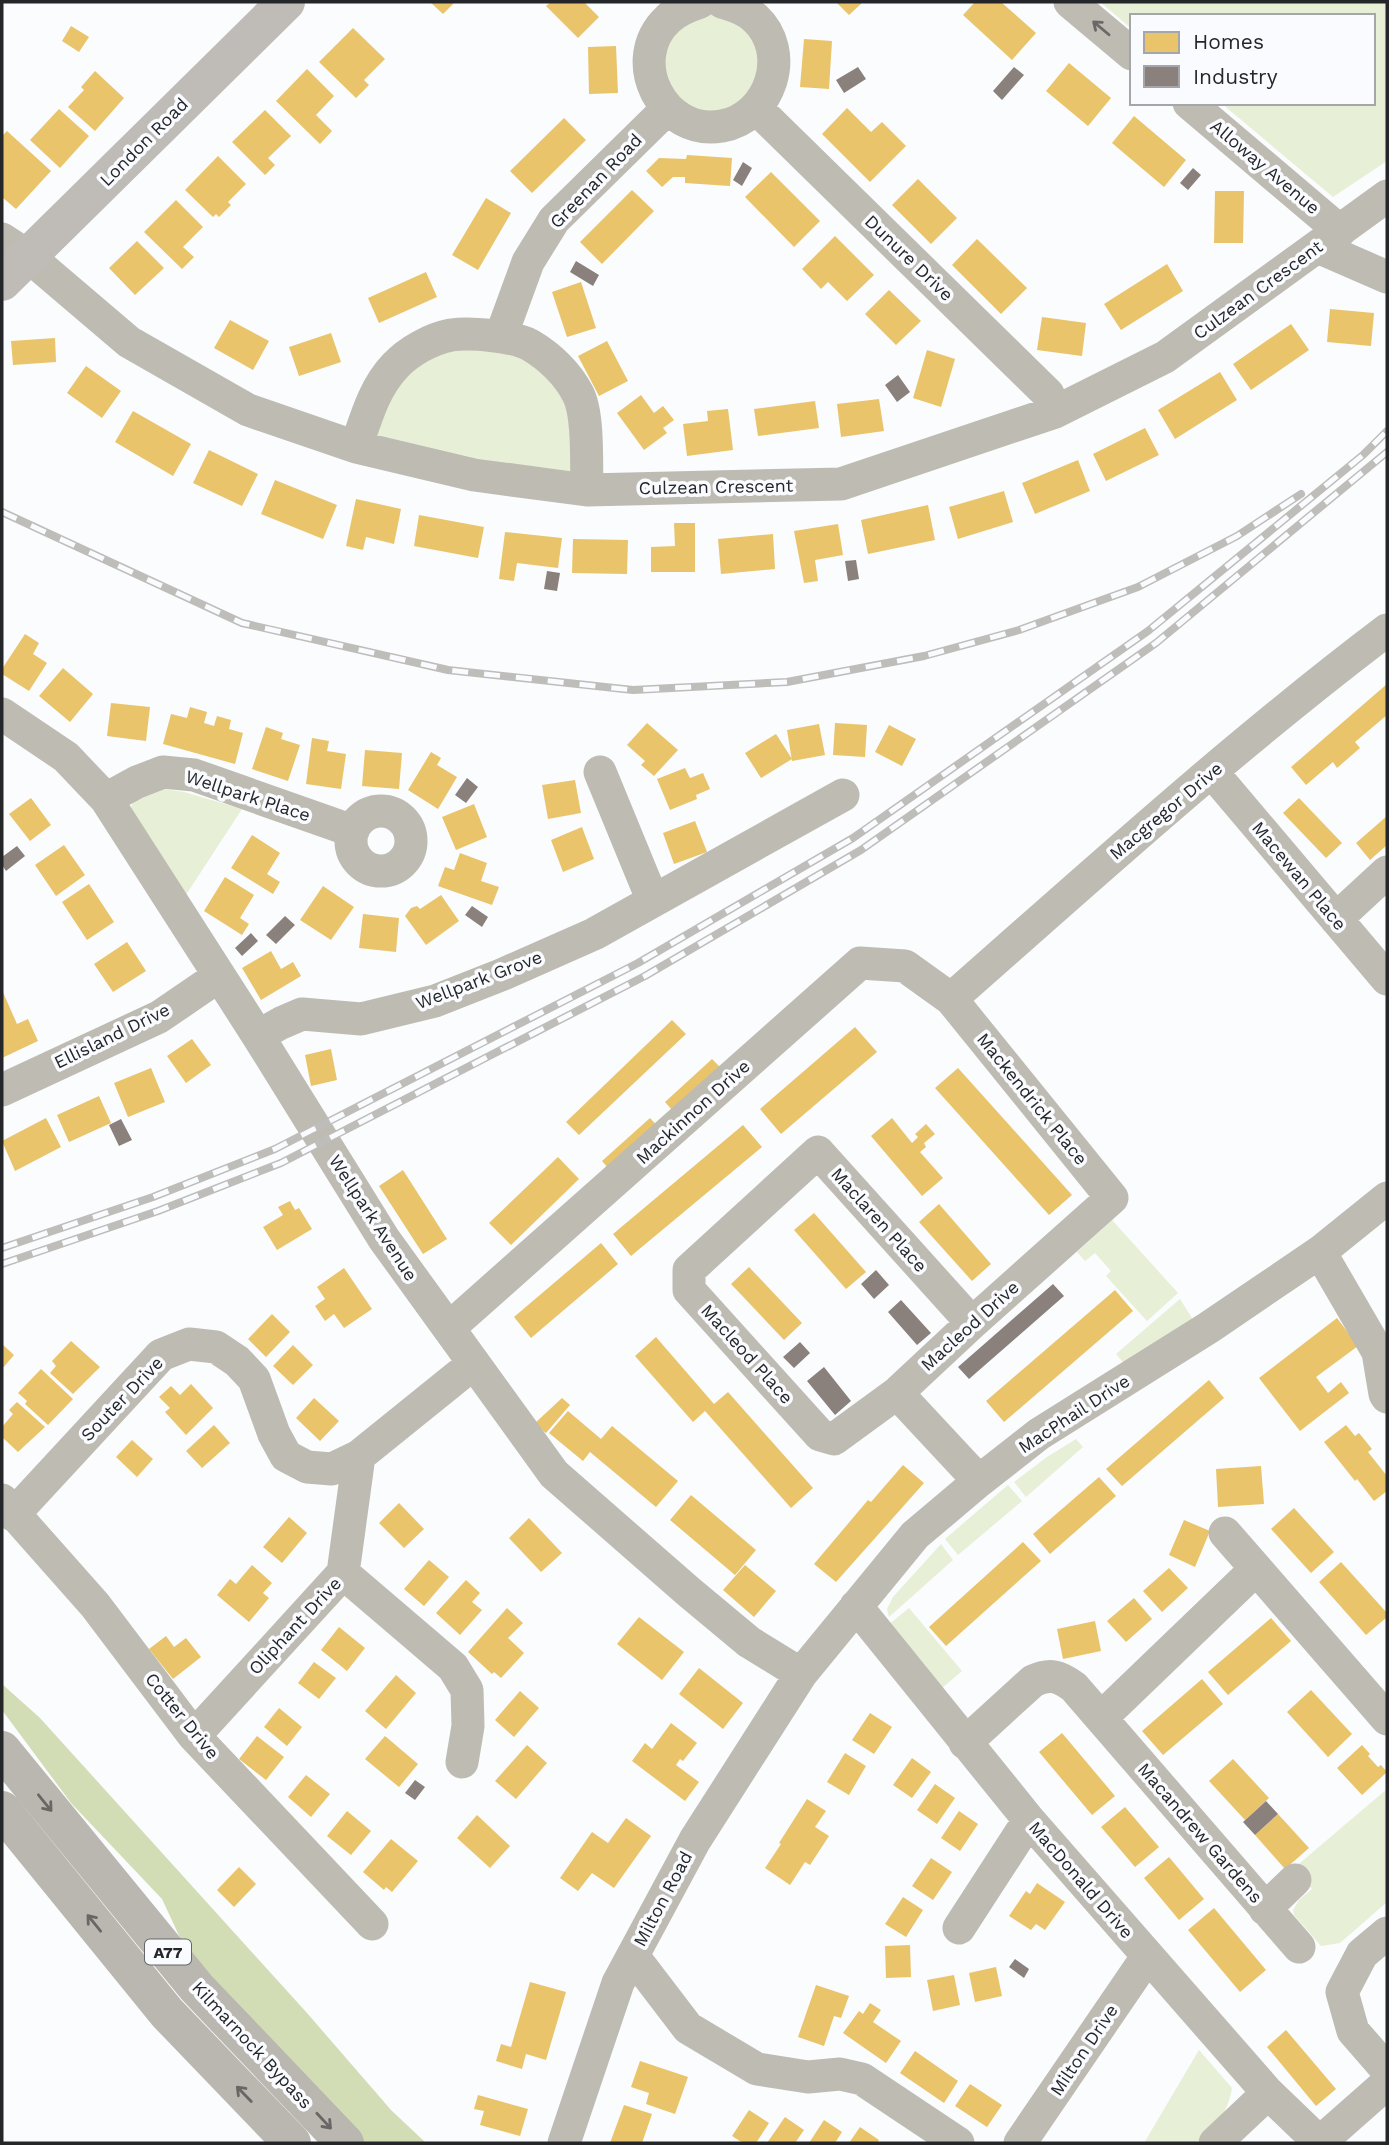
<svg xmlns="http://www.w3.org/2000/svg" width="1389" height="2145" font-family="'Work Sans',sans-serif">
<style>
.green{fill:#e7efd6}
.forest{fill:#d2ddb5}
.homes{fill:#e9c46a}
.industry{fill:#8a817c}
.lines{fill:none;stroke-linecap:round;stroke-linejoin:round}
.minor{stroke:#bebbb3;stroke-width:33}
.major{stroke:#bfbcb7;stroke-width:38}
.highway{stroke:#bab7b0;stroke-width:38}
.rail-casing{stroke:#bebdba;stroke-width:8}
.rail{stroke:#f9fbff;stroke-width:5;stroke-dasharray:16;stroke-linecap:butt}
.oneway{stroke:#6a6967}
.oneway2{stroke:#686766}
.labels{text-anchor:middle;stroke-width:7;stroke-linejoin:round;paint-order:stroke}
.shield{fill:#f9fbff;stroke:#656669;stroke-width:2}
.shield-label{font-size:16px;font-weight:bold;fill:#252629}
.street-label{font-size:18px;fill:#252629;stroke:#f9fbff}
</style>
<rect width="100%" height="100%" fill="#fafcfe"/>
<path class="green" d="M1100 2H1387V161L1333 197 1221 103H1373V16H1132V29Z
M717 10 758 36 759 88 715 117 689 112 658 73 672 27Z
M452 335 560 367 587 490 356 447 377 389Z
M164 789 184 792 242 809 182 901 127 813 138 795Z
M1112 1220 1178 1293 1147 1321 1106 1276 1111 1271 1095 1253 1085 1261 1077 1252Z
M1180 1299 1195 1323 1128 1368 1116 1354Z
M1076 1439 1083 1447 1026 1497 1014 1482 1047 1457Z
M1008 1485 1022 1501 958 1555 945 1539Z
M941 1544 953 1560 889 1617 887 1609 893 1597Z
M909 1608 962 1671 942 1688 888 1625Z
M1387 1789V1902L1340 1943 1321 1946 1294 1915 1293 1910 1299 1900 1312 1889 1294 1868Z
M1199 2050 1232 2088C1227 2117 1215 2124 1196 2143H1144Z"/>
<path class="forest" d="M2 1684 40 1718 307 2013 391 2110 426 2143H360L196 1972 162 1899 71 1803 2 1710Z"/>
<path class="homes" d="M430 2H455L443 14Z
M551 2H584L599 17 578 38 546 6Z
M836 2H863L849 15Z
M975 2H1001L1036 33 1012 60 963 15Z
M71 26 89 37 79 52 62 41Z
M353 28 385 59 364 80 369 85 356 98 319 62Z
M804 39 832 41 829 89 800 87Z
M616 46 618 93 589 94 588 47Z
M1069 63 1111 98 1088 126 1046 91Z
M307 69 334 96 316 115 332 131 320 144 276 101Z
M95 71 124 98 95 131 68 107 84 90 81 87Z
M847 108 871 132 882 122 906 146 870 182 822 134Z
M59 109 89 136 60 168 30 140Z
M265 110 291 136 268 158 275 165 265 175 232 142Z
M1134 116 1186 160 1164 187 1112 143Z
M564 118 586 140 532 193 510 171Z
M7 131 51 171 16 209 2 197V136Z
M687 155 732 158 730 186 685 183V177H673L662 187 646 171 659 158 686 159Z
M218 156 246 184 228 202 231 205 219 217 216 214 213 217 185 190Z
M771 172 820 221 794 247 745 197Z
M918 179 957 218 931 244 892 205Z
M632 190 654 211 602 264 580 242Z
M1215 191H1244L1243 243H1214Z
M486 198 511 213 478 270 452 255Z
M176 200 203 227 183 247 194 257 182 269 144 232Z
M835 236 874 275 847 301 828 282 821 289 802 269Z
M977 239 1027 288 1001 314 952 265Z
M137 241 164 268 135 295 109 268Z
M1167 264 1183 291 1121 330 1104 304Z
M426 272 437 297 379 323 368 298Z
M581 282 596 328 567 337 552 292Z
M889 290 921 321 896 345 865 314Z
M1330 309 1374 313 1371 346 1327 342Z
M1042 317 1086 323 1082 356 1037 350Z
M230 320 269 341 253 370 214 348Z
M1291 324 1309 350 1251 390 1233 364Z
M331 333 341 362 299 376 289 347Z
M55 338 56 362 13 365 11 341Z
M607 341 628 381 599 396 578 356Z
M927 350 955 359 941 407 913 398Z
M86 366 121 391 102 418 67 393Z
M1220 372 1237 400 1175 439 1158 410Z
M641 395 654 413 663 406 674 420 663 428 667 433 644 450 617 413Z
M879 399 884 431 841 437 837 404Z
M815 401 819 428 758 436 754 409Z
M728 409 733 450 687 456 683 424 708 421 707 411Z
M133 411 191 444 173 476 115 442Z
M1145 428 1159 455 1106 481 1093 454Z
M209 450 258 474 242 506 193 483Z
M1078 460 1090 491 1035 514 1022 483Z
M275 480 337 505 323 539 261 514Z
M1004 491 1013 522 958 539 949 507Z
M356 499 401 509 394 544 366 537 363 550 346 546Z
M928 505 935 540 868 554 861 520Z
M419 515 484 527 478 558 414 546Z
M674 523H695V572H651V547L675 546Z
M838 524 843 555 815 560 818 581 804 583 794 531Z
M505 532 562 538 558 568 517 563 514 581 499 579Z
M773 534 775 569 721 574 718 539Z
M573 539 628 540 627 574 572 573Z
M25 634 39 643 33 654 47 663 29 691 2 674V669Z
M63 668 93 694 70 722 39 696Z
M1387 684V715L1355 742 1360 748 1337 768 1333 762 1306 785 1291 767Z
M111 703 150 707 146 741 107 736Z
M190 707 207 712 204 723 214 726 217 716 231 720 229 729 243 733 235 764 163 744 171 714 187 718Z
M647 723 678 750 654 776 641 765 645 761 627 745Z
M835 723 867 725 865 757 833 755Z
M819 724 825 755 792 761 787 730Z
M889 725 916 739 902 766 875 752Z
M266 727 283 733 281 739 300 745 288 781 252 769Z
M776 734 792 759 761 778 745 753Z
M312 738 329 741 327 751 346 754 341 789 306 784Z
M365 750 402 753 399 789 362 786Z
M431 752 441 758 437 765 457 777 438 809 408 790Z
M685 768 690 778 703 773 710 789 696 795 697 799 670 810 657 779Z
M575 780 581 813 548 819 542 785Z
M31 798 51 825 30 841 9 814Z
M1299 798 1342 843 1326 858 1283 813Z
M474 804 487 837 456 850 442 817Z
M1387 816V845L1370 860 1356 843Z
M695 821 707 852 674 864 663 833Z
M582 827 594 859 563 872 551 840Z
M252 835 280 853 267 874 280 882 273 894 231 868Z
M64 845 85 875 56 896 35 865Z
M460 853 487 863 481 881 499 887 492 905 438 886 445 867 454 870Z
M225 877 254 895 240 918 249 924 242 935 204 911Z
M89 884 114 922 87 940 62 902Z
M323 886 354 907 331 940 300 920Z
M441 895 459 921 426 945 405 916 411 908 417 906 420 909Z
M363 914 399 918 396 952 359 948Z
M127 942 146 971 113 992 94 964Z
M271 951 281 969 293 962 301 976 261 1000 242 968Z
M2 990 17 1024 28 1019 38 1041 2 1058Z
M672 1020 686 1034 579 1135 566 1122Z
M855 1027 877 1052 781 1134 760 1109Z
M192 1039 211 1065 186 1083 167 1056Z
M331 1049 337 1080 311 1086 305 1055Z
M712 1059 725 1072 678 1117 665 1102Z
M151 1068 165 1102 128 1117 114 1083Z
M958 1068 1072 1195 1049 1215 935 1088Z
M99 1096 111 1123 69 1142 57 1115Z
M46 1118 61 1147 15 1171 2 1141Z
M650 1118 663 1132 615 1176 602 1161Z
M892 1118 912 1143 918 1137 915 1134 926 1124 935 1134 924 1143 926 1147 920 1152 943 1178 922 1196 871 1136Z
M743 1125 762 1147 631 1256 613 1234Z
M558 1157 579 1179 511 1245 489 1223Z
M403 1170 447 1239 423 1254 379 1186Z
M290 1201 295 1210 299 1208 312 1229 277 1250 263 1227 283 1215 278 1207Z
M939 1204 991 1264 972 1281 919 1222Z
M814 1213 866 1272 846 1289 794 1230Z
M601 1243 618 1264 531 1338 514 1317Z
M749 1267 802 1323 784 1340 731 1284Z
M344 1268 372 1309 344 1328 334 1314 325 1321 315 1306 325 1299 317 1287Z
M1115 1290 1133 1311 1004 1422 986 1401Z
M272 1314 290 1332 266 1357 248 1339Z
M1337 1318 1358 1346 1316 1377 1328 1393 1341 1382 1349 1393 1300 1431 1259 1378Z
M656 1337 714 1404 728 1392 813 1488 791 1508 705 1411 693 1422 635 1356Z
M71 1341 100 1367 73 1394 50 1373 56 1366 52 1361Z
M2 1344 14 1355 2 1369Z
M293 1345 313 1365 293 1385 273 1366Z
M41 1369 73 1399 48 1425 25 1404 27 1401 18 1393Z
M1209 1380 1224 1398 1122 1486 1106 1469Z
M191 1384 213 1408 186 1435 165 1412 170 1408 159 1397 171 1386 180 1395Z
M314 1398 339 1421 320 1441 296 1418Z
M562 1398 570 1405 546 1433 534 1424Z
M17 1402 45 1427 18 1452 2 1437V1427L13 1414 9 1410Z
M568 1411 601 1439 612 1426 678 1481 656 1507 590 1452 583 1461 549 1433Z
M214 1425 230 1443 202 1468 186 1451Z
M1346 1425 1355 1436 1359 1433 1372 1449 1368 1452 1387 1476V1491L1374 1501 1357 1479 1355 1481 1324 1442Z
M132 1440 153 1459 137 1477 116 1457Z
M903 1465 924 1483 836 1582 814 1564 868 1500 871 1502Z
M1261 1466 1264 1504 1218 1507 1216 1469Z
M1099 1477 1116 1496 1050 1554 1033 1534Z
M691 1495 756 1550 735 1575 670 1520Z
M399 1503 424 1529 404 1548 379 1523Z
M1294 1508 1334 1552 1311 1573 1271 1529Z
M289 1517 307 1533 282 1563 263 1547Z
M529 1518 562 1553 541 1572 509 1538Z
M1184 1520 1210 1531 1195 1567 1169 1555Z
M1023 1542 1041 1561 946 1646 929 1627Z
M429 1560 449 1577 424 1606 404 1589Z
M1341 1562 1387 1613V1617L1366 1635 1319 1582Z
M252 1565 272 1583 263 1593 269 1598 249 1622 217 1595 230 1579 236 1584Z
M745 1565 776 1591 754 1617 723 1590Z
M1169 1568 1188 1588 1162 1612 1143 1591Z
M466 1580 480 1593 472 1602 482 1610 460 1635 436 1613Z
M1134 1598 1152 1619 1126 1642 1107 1621Z
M507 1608 523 1623 508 1638 524 1653 501 1678 494 1672 492 1674 468 1652Z
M639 1617 684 1652 662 1680 617 1644Z
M1271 1618 1291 1641 1228 1695 1208 1672Z
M1095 1621 1101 1651 1063 1659 1057 1629Z
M339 1627 365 1648 347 1671 321 1650Z
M166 1636 174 1647 186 1638 201 1657 173 1679 149 1649Z
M314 1662 336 1678 319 1699 298 1683Z
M699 1668 743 1703 723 1729 679 1694Z
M396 1675 416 1693 386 1729 365 1711Z
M1202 1679 1223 1704 1163 1755 1142 1731Z
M1311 1690 1352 1734 1328 1757 1287 1712Z
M520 1691 539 1708 514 1737 495 1720Z
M279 1708 302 1727 287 1746 264 1727Z
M870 1713 892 1727 874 1754 852 1740Z
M671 1723 697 1743 683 1761 680 1759 676 1765 699 1782 685 1801 632 1761 645 1743 652 1749Z
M1062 1733 1115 1796 1092 1815 1039 1752Z
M257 1736 284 1757 266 1780 239 1759Z
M385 1736 418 1764 399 1787 365 1759Z
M527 1745 547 1763 516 1799 495 1781Z
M1362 1745 1370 1754 1368 1756 1378 1767 1381 1765 1387 1772 1362 1795 1337 1768Z
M845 1753 866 1766 849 1795 827 1782Z
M912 1758 931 1772 912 1798 893 1785Z
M1233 1759 1269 1798 1245 1820 1209 1781Z
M306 1775 330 1794 311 1817 288 1797Z
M935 1784 955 1798 937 1824 917 1810Z
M807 1799 826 1811 815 1827 829 1836 810 1865 805 1862 790 1885 765 1868 781 1844 779 1843Z
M1125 1807 1159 1847 1135 1867 1101 1827Z
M347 1811 371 1831 351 1855 327 1836Z
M959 1811 978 1824 960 1851 941 1838Z
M1278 1814 1309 1848 1285 1869 1255 1835Z
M477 1815 510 1846 490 1868 457 1838Z
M626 1818 651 1836 614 1888 592 1873 578 1891 560 1878 592 1832 608 1843Z
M391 1839 418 1861 392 1892 386 1887 384 1890 363 1872Z
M1169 1857 1204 1899 1179 1920 1144 1878Z
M931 1858 952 1872 933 1900 912 1886Z
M239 1867 256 1884 234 1907 217 1890Z
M1037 1883 1065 1902 1045 1930 1036 1924 1031 1930 1009 1916 1026 1891 1030 1894Z
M903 1897 923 1910 906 1937 885 1924Z
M1214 1908 1266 1970 1240 1992 1188 1930Z
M910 1945 911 1977 886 1978 885 1946Z
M996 1967 1002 1996 975 2002 969 1973Z
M954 1975 960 2005 933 2011 927 1980Z
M530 1982 566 1992 546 2060 526 2054 522 2069 496 2061 501 2044 511 2047Z
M816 1985 849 1996 841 2018 834 2016 824 2046 798 2037Z
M870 2003 881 2010 873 2022 901 2041 886 2063 843 2033 859 2011 863 2014Z
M1286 2030 1336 2089 1316 2106 1267 2047Z
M915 2051 958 2081 944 2103 900 2073Z
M640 2061 688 2077 675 2114 646 2104 649 2093 631 2087Z
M970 2084 1002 2105 987 2127 955 2106Z
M478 2095 528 2109 520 2136 480 2125 484 2111 474 2109Z
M624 2105 652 2114 642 2143H610Z
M749 2110 769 2123 756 2143H743L732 2136Z
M785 2117 804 2130 795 2143H767Z
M824 2120 842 2132 835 2143H809Z
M860 2127 879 2140 877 2143H849Z"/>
<path class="industry" d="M858 67 866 79 844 93 836 80Z
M1014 67 1024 75 1002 100 993 91Z
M743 162 752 168 742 186 733 180Z
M1193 168 1201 175 1188 190 1180 183Z
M576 261 599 275 593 286 570 272Z
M898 375 910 392 897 402 885 385Z
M856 560 859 579 848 581 845 561Z
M547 571 560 573 557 591 544 589Z
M467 778 478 787 466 803 455 795Z
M17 846 25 856 6 871 2 865V857Z
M472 906 488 917 482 927 465 915Z
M285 916 295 925 276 944 266 935Z
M251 933 258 941 242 956 235 948Z
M121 1119 132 1140 119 1146 109 1125Z
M876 1270 889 1285 874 1299 861 1284Z
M1053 1284 1064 1296 969 1379 958 1367Z
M901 1300 931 1333 917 1345 888 1312Z
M800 1342 810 1353 794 1368 783 1357Z
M824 1367 851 1401 835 1415 807 1381Z
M415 1780 425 1787 415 1800 405 1793Z
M1266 1801 1278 1814 1255 1835 1243 1822Z
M1015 1959 1029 1969 1024 1978 1009 1967Z"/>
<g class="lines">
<path class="minor" d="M700 2C688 6 677 10 668 19 624 60 663 137 722 126 771 117 792 52 755 18 745 9 734 6 722 2
M1070 2 1132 54
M1189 103 1340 231
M756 108 1048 394 1055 412
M2 239 28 256 129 342 248 410 356 447 474 475 587 490 841 484 1055 412 1165 357 1387 196
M1318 247 1387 277
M501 336 528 262 554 220 667 109
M356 447C366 418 374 388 395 366 409 351 431 339 451 335 470 332 513 336 530 345 549 356 568 374 578 394 589 415 586 465 587 490
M2 714 66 757 106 799 258 1036 384 1239 554 1474 689 1592 749 1642 801 1674
M600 772 653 901
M1212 772 1387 979
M106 799 137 782 163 772 194 775 353 831
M351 841a30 30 0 1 1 60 0a30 30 0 1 1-60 0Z
M1336 919 1387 872
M951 999C1094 873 1235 745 1387 630
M258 1036 281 1023 302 1014 361 1019 435 1001 501 975 594 934 843 795
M2 1090 159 1017 219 976
M1320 1252 1378 1352 1385 1394 1387 1397
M449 1328 860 963 905 966 951 999 1112 1198 972 1323 897 1393 834 1439 820 1435 689 1290V1270L818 1152 972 1323
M897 1393 979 1481
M2 1500 95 1605 194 1736 372 1924
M13 1515 161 1355 189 1344 216 1347 237 1361 254 1379 274 1434 286 1456 307 1467 332 1469 359 1456 473 1364
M1225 1533 1387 1719
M343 1573 453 1667 467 1690 468 1726 462 1762
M856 1606 1029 1820 1268 2093 1320 2143
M1101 1718 1256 1569
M194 1736 343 1573 359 1456
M965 1743 1033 1681C1050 1673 1059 1676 1074 1687L1299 1947
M1265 1909 1295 1880
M959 1928 1029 1820
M1387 1933 1362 1954 1342 1992 1353 2031 1387 2070
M633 1956 688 2028 757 2069 808 2077 840 2074 862 2079 958 2143
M564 2143 618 1983 695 1840 801 1674 915 1535 979 1481 1039 1434 1208 1328 1320 1252 1387 1198
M1020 2143 1147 1957
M1215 2143 1268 2093
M1319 2143 1387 2083"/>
<path class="major" d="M2 282 286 2"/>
<path class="highway" d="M2 1750 197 1988 345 2143
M2 1810 167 2013 292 2143"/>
<g class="rail-casing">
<path id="rail" d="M2 512 242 623 448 670 633 690 787 682 924 656 1019 630 1138 587 1237 536 1301 494
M2 1248 153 1197 275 1149 638 963 853 838 1148 631 1363 455 1387 431
M2 1264 158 1211 281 1163 645 976 861 850 1156 643 1387 452"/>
</g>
<use href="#rail" class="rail"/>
</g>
<defs><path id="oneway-shaft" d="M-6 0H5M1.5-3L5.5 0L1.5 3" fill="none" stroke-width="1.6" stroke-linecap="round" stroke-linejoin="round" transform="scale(1.75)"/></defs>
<use class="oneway" href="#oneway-shaft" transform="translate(1101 28) rotate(-140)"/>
<g class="oneway2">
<use href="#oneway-shaft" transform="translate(45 1803) rotate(51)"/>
<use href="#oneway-shaft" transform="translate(94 1923) rotate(-129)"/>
<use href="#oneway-shaft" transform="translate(244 2094) rotate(-134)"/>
<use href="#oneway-shaft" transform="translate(324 2121) rotate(47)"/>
</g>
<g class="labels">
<rect class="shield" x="145" y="1939.5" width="46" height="25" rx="5"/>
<g class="shield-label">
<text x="168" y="1958">A77</text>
</g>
<g class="street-label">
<text transform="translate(144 142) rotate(-45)" y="6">London Road</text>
<text transform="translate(1265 167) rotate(40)" y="6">Alloway Avenue</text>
<text transform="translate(596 181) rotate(-46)" y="6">Greenan Road</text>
<text transform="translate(909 258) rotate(44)" y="6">Dunure Drive</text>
<text transform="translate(1258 290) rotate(-36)" y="6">Culzean Crescent</text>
<text transform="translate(716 487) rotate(-1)" y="6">Culzean Crescent</text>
<text transform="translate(248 796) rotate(18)" y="6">Wellpark Place</text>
<text transform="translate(1166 811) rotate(-40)" y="6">Macgregor Drive</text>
<text transform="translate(1299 876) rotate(50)" y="6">Macewan Place</text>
<text transform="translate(479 980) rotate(-21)" y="6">Wellpark Grove</text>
<text transform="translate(112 1036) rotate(-26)" y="6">Ellisland Drive</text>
<text transform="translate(1032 1099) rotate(51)" y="6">Mackendrick Place</text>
<text transform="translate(693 1112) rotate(-42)" y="6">Mackinnon Drive</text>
<text transform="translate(373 1218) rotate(57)" y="6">Wellpark Avenue</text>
<text transform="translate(879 1220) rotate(48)" y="6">Maclaren Place</text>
<text transform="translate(970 1326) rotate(-42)" y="6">Macleod Drive</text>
<text transform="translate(747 1354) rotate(48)" y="6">Macleod Place</text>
<text transform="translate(122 1399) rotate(-46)" y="6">Souter Drive</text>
<text transform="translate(1074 1414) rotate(-33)" y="6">MacPhail Drive</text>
<text transform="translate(295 1626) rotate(-47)" y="6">Oliphant Drive</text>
<text transform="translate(182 1716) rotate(51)" y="6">Cotter Drive</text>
<text transform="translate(1200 1833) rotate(49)" y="6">Macandrew Gardens</text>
<text transform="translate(1081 1880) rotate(49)" y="6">MacDonald Drive</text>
<text transform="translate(663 1899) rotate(-62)" y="6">Milton Road</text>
<text transform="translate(252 2045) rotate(47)" y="6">Kilmarnock Bypass</text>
<text transform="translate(1084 2050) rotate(-56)" y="6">Milton Drive</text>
</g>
</g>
<rect width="1389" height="2145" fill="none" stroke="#252629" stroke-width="7"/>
<rect x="1130" y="14" width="245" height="91" fill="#f9fbff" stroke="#a4a6a9" stroke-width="2"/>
<rect x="1144" y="32" width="35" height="21" fill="#e9c46a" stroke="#a4a6a9" stroke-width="2"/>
<text x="1193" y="49" font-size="21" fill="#252629">Homes</text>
<rect x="1144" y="66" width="35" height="21" fill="#8a817c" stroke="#a4a6a9" stroke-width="2"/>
<text x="1193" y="84" font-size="21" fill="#252629">Industry</text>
</svg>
